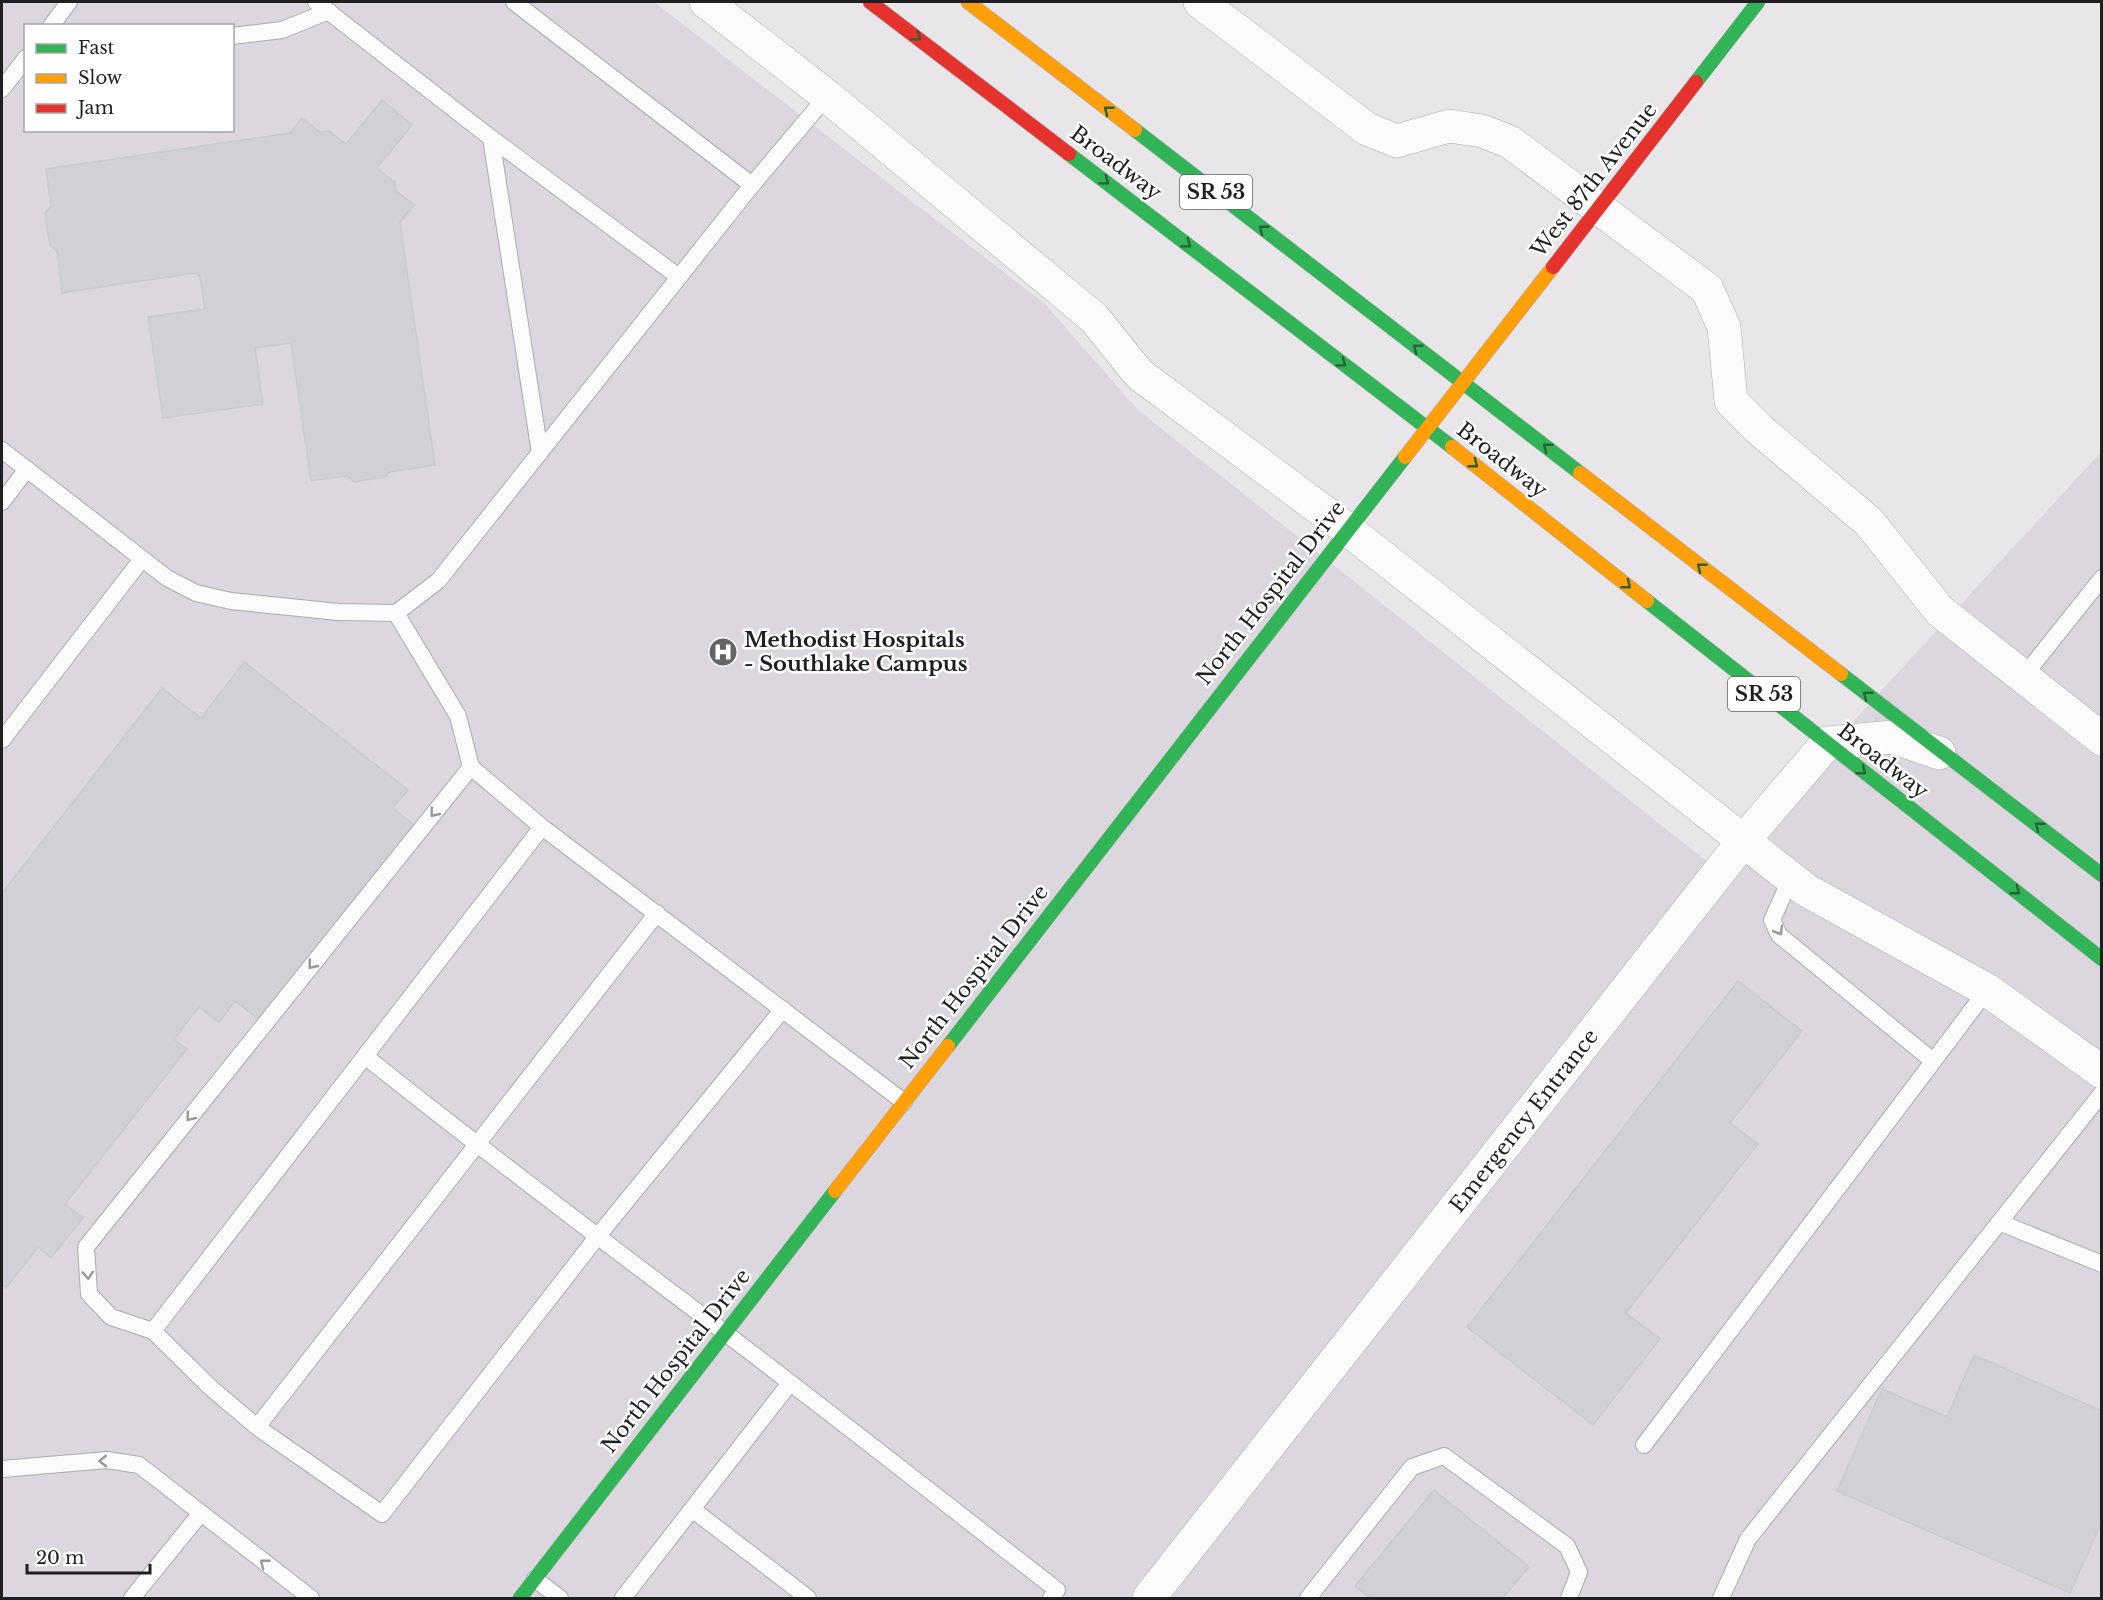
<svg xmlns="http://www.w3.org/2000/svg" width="2103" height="1600" font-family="'Libre Baskerville',serif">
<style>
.built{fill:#dcd7df;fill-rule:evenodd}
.building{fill:#d1d0d7;stroke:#cbcacc;stroke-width:1.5}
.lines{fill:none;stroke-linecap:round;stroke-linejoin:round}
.lane-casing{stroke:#adabad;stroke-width:18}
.street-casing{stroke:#adabad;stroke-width:34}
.fast-casing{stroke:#adabad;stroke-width:15}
.slow-casing{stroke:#adabad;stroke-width:15}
.jam-casing{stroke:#adabad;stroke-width:15}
.lane{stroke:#fcfbfc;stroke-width:16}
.street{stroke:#fcfbfc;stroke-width:33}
.fast{stroke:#30b455;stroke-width:14}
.slow{stroke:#ff9f0a;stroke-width:14}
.jam{stroke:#e5322d;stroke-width:14}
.oneway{stroke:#276238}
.oneway2{stroke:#999899}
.labels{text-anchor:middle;stroke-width:5;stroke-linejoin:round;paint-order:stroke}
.shield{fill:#fff;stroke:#626263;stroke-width:1.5}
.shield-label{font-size:20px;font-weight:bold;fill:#1f1e20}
.street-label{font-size:21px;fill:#1f1e20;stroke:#fff}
.poi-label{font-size:21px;font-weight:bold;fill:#1f1e20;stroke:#fff;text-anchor:start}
</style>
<rect width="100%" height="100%" fill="#e8e6e9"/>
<path class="built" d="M2 2H654L1045 304 1138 410 1719 871 1744 840 2101 452V1598H2ZM26 26H232V130H26Z"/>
<path class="building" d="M382 100 412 125 377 168 395 183 396 191 414 205 400 223 435 465 390 472 385 477 354 482 347 476 311 481 291 343 255 348 263 404 163 418 148 317 205 309 200 277 195 273 62 293 57 251 50 246 45 213 51 206 46 169 290 133 302 118 320 132 329 131 346 144Z
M244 662 408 790 393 808 415 826 261 1021 235 1001 219 1022 199 1007 174 1039 187 1049 65 1204 83 1218 51 1258 38 1247 6 1288 2 1285V893L162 688 201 718Z
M1738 981 1802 1031 1730 1123 1758 1144 1626 1313 1660 1339 1593 1425 1467 1327Z
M1974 1355 2102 1411V1521L2070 1593 1837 1491 1882 1389 1947 1417Z
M1434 1490 1529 1567 1503 1598H1370L1355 1586Z"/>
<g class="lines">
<g class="lane-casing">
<path id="lane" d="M316 2 491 138 679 277
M514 2 752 185
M51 26 69 2
M232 36 282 30 329 11
M2 89 26 58
M491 138 540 453
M2 450 167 578 196 593 231 601 338 612 396 613 438 581 752 185 827 96
M2 502 27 469
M396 613 458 716 471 767 542 827 904 1102
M2023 677 2102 578
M2 740 142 559
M1791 878 1772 920 1779 935 1933 1061
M783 1009 597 1237 382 1514 257 1427 211 1388 153 1331 365 1056C483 1151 604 1241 724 1332 836 1417 946 1504 1057 1590L1051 1598
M365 1056 542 827
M2001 1223 2102 1264
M153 1331 111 1317 89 1294 86 1247 471 767
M257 1427 657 913
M1644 1445 1987 990
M2 1469 107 1460 139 1465 311 1598
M692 1509 808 1598
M535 1579 560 1598
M132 1598 201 1513
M623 1598 790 1383
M1308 1598 1412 1467 1444 1456 1567 1546 1579 1572 1569 1598
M1721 1598 1748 1539 2102 1093"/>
</g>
<g class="street-casing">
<path id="street" d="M706 2 827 96 1094 318 1139 374 1347 529 1806 890 1987 990 2102 1072
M1200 2 1367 129 1397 141 1449 126 1482 131 1510 142 1707 289 1724 327 1731 401 1760 430 1869 522 1940 611 2102 739
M1149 1598 1744 840 1827 743 1893 737 1939 753"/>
</g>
<g class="fast-casing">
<path id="fast" d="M1696 82 1758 2
M1135 130 1580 473
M1069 154 1452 447
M1647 601 2102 959
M1841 674 2102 875
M948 1046 1405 457
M520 1598 835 1191"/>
</g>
<g class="slow-casing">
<path id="slow" d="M968 2 1135 130
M1452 447 1647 601
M1405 457 1553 267
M1580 473 1841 674
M835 1191 948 1046"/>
</g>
<g class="jam-casing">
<path id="jam" d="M870 2 1069 154
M1553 267 1696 82"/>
</g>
<use href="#lane" class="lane"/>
<use href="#street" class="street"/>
<use href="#fast" class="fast"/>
<use href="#slow" class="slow"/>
<use href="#jam" class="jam"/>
</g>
<defs><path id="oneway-chevron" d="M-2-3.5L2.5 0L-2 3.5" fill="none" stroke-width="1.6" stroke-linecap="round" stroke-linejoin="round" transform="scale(1.5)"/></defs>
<g class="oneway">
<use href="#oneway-chevron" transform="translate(917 37) rotate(37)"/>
<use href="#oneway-chevron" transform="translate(1108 110) rotate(-142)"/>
<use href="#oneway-chevron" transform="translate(1105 181) rotate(37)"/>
<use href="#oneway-chevron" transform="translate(1263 229) rotate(-142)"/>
<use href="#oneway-chevron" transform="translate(1187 244) rotate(37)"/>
<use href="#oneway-chevron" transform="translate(1417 348) rotate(-142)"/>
<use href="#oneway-chevron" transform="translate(1342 363) rotate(37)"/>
<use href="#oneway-chevron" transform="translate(1547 447) rotate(-142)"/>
<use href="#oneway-chevron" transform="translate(1474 464) rotate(38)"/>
<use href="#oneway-chevron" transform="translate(1701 567) rotate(-142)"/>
<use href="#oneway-chevron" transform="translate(1627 585) rotate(38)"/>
<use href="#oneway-chevron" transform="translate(1867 695) rotate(-142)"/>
<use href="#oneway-chevron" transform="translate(1862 771) rotate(38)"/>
<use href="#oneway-chevron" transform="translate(2039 826) rotate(-142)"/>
<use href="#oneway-chevron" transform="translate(2016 891) rotate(38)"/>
</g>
<g class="oneway2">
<use href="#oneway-chevron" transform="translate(434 813) rotate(129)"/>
<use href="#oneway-chevron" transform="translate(1779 931) rotate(59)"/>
<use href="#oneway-chevron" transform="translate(312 965) rotate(129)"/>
<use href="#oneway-chevron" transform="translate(190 1117) rotate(129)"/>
<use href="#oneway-chevron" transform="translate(88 1275) rotate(86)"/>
<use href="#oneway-chevron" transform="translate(103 1461) rotate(179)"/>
<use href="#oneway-chevron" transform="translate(264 1563) rotate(-142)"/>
</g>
<defs>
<g id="hospital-disc" transform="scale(1.5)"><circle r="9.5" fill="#656466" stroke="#fff"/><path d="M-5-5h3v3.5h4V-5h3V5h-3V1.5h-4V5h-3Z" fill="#fff"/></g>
</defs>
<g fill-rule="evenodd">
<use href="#hospital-disc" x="723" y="652"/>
</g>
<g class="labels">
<g class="shield">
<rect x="1180" y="175" width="72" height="34" rx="4.5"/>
<rect x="1728" y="677" width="72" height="34" rx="4.5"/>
</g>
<g class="shield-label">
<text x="1216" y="199">SR 53</text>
<text x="1764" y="701">SR 53</text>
</g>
<g class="street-label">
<text transform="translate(1116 163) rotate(37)" y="7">Broadway</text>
<text transform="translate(1594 180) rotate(-52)" y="7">West 87th Avenue</text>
<text transform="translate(1502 460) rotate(38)" y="7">Broadway</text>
<text transform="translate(1271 593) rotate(-52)" y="7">North Hospital Drive</text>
<text transform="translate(1883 761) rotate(38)" y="7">Broadway</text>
<text transform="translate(974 977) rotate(-52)" y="7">North Hospital Drive</text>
<text transform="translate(1524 1121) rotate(-52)" y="7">Emergency Entrance</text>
<text transform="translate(676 1361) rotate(-52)" y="7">North Hospital Drive</text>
</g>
<g class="poi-label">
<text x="744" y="647">Methodist Hospitals<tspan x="744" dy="24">- Southlake Campus</tspan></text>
</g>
</g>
<rect width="2103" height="1600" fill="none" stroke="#1f1e20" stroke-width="6"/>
<rect x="24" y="24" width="210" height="108" fill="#ffffff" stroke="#a5a5a6" stroke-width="1.5"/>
<rect x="36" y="44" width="30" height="9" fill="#30b455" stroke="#a5a5a6" stroke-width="1.5"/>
<text x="78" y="54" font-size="18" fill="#1f1e20">Fast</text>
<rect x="36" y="74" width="30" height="9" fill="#ff9f0a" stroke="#a5a5a6" stroke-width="1.5"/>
<text x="78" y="84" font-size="18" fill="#1f1e20">Slow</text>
<rect x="36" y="104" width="30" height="9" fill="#e5322d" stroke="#a5a5a6" stroke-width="1.5"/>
<text x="78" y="114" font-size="18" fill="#1f1e20">Jam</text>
<path d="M27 1564v9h123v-9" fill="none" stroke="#1f1e20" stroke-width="3"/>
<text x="36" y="1564" font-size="18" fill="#1f1e20" stroke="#ffffff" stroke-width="4.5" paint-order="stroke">20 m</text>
</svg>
